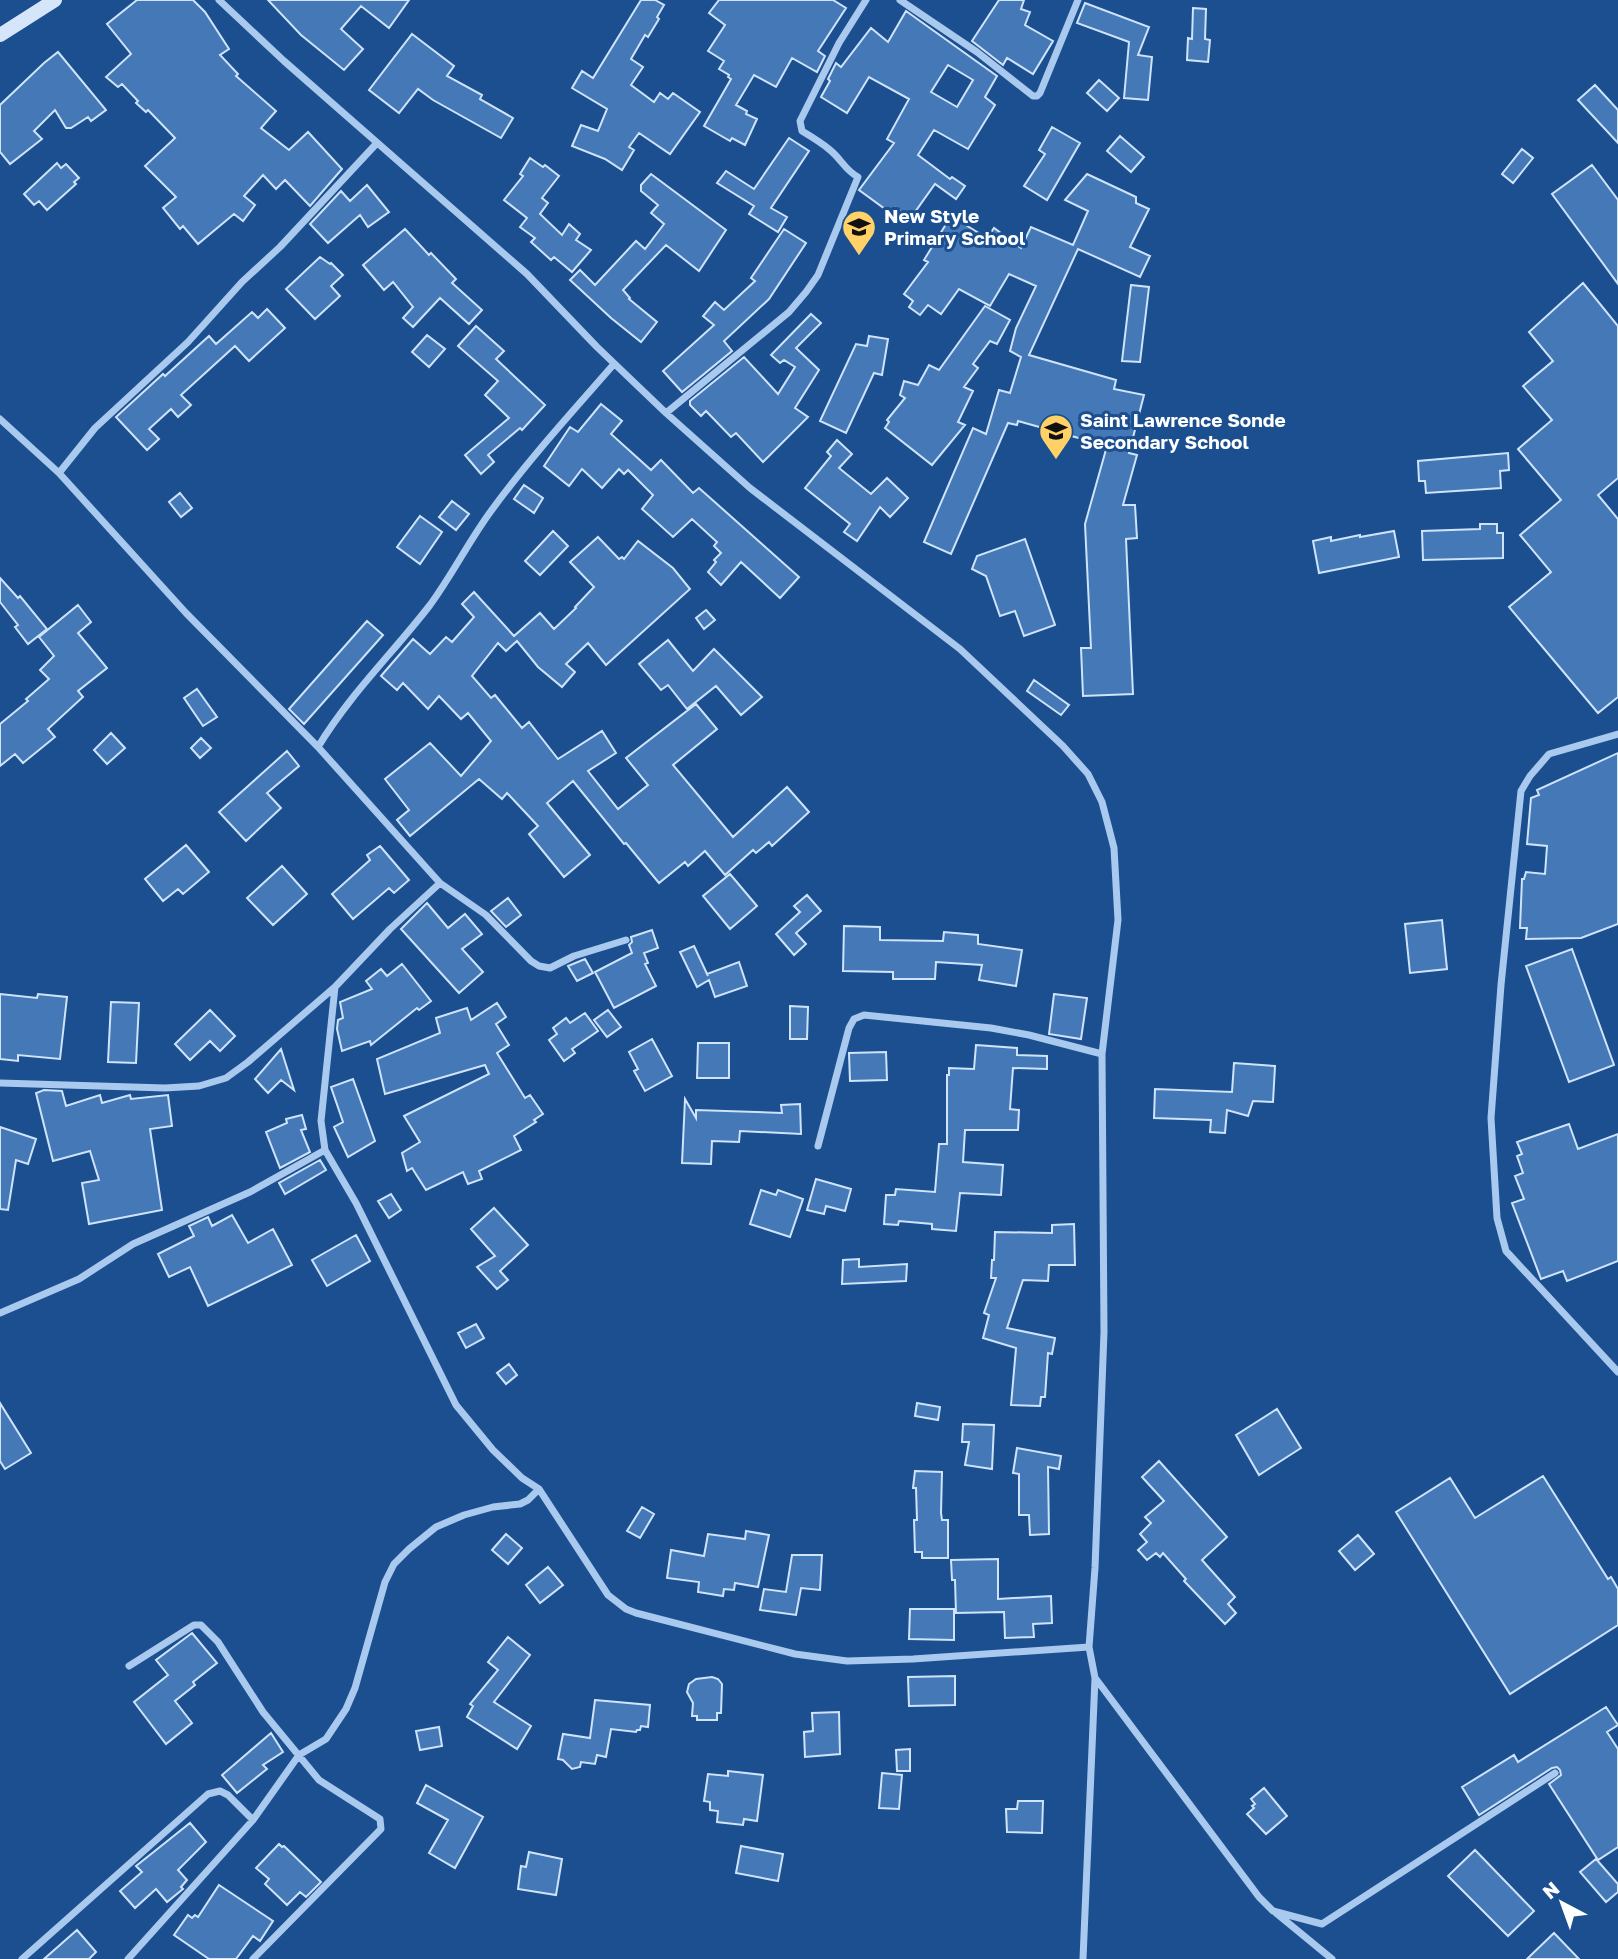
<svg xmlns="http://www.w3.org/2000/svg" width="1618" height="1959" font-family="'Golos Text',sans-serif">
<style>
.building{fill:#4478b7;stroke:#cfe3fa;stroke-width:2;fill-rule:evenodd}
.lines{fill:none;stroke-linecap:round;stroke-linejoin:round}
.street{stroke:#a9c9ee;stroke-width:7}
.secondary{stroke:#d6e6fa;stroke-width:14}
.labels{text-anchor:middle;stroke-width:6;stroke-linejoin:round;paint-order:stroke}
.poi-label{font-size:19px;font-weight:bold;fill:#fff;stroke:#1b4f8f;text-anchor:start}
</style>
<rect width="100%" height="100%" fill="#1b4f8f"/>
<path class="building" d="M137 0H193L205 12 229 49 220 55 238 74 236 76 276 111 261 128 289 150 308 132 342 169 310 206 285 180 276 189 263 175 244 196 255 205 243 221 234 214 198 244 183 226 180 229 163 208 176 197 145 166 175 138 148 110 146 112 136 103 138 101 122 84 118 87 106 77 131 54 107 24Z
M268 0H409L389 28 361 6 341 29 363 49 344 70 301 35Z
M641 0H655L664 5 657 17 659 19 648 37 645 35 631 59 643 67 631 85 654 102 660 93 668 99 673 93 700 112 670 154 639 133 629 147 634 150 622 170 605 159 572 146 581 125 598 131 607 109 572 88 582 71 593 78Z
M719 0H833L846 8 818 51 825 56 817 72 792 58 776 87 754 75 736 105 747 111 746 114 757 119 745 145 732 138 730 141 704 126 731 79 728 77 729 75 719 69 724 61 708 51 725 25 709 13Z
M999 0H1024L1021 9 1030 12 1025 25 1053 41 1033 74 1007 58 1003 65 972 41Z
M1085 3 1149 27 1138 55 1152 57 1148 100 1124 98 1129 42 1077 23Z
M1193 8 1206 9 1205 39 1210 40 1208 62 1187 60 1188 38 1192 39Z
M906 11 997 76 985 97 995 105 968 149 934 130 918 155 950 179 952 177 965 186 956 199 935 184 910 219 896 208 892 214 859 190 894 143 887 139 909 99 869 77 847 113 821 97 830 81 828 79 836 63 841 67 871 28 888 42ZM948 65 973 80 957 107 931 92Z
M412 34 454 66 447 76 482 95 480 99 513 118 501 138 433 100 418 89 399 113 369 90Z
M58 52 106 110 91 121 88 117 71 128H66L55 110 34 131 42 139 10 164 0 152V105L44 63Z
M1099 80 1119 98 1107 111 1087 93Z
M1595 85 1618 110V143L1578 100Z
M1052 127 1080 143 1047 200 1024 186 1045 154 1039 150Z
M1120 136 1144 157 1131 172 1107 151Z
M789 138 809 151 771 208 787 217 778 232 749 214 754 206 717 183 726 171 754 189Z
M1522 149 1533 158 1513 183 1502 174Z
M530 158 543 167 545 165 559 176 542 198 548 203 540 214 562 235 569 224 580 234 576 240 591 250 572 272 554 257 551 260 531 242 535 238 520 227 527 218 504 200 523 176 520 174Z
M57 163 61 168 66 164 79 178 74 182 76 184 47 210 39 201 34 205 24 194Z
M1592 165 1618 200V284L1552 194Z
M651 174 726 230 699 271 666 245 623 290 630 298 629 299 657 322 641 342 611 318 570 280 580 270 595 285 636 241 645 249 664 224 651 213 658 205 641 191V185Z
M1087 174 1136 197V203L1149 209 1130 247 1150 256 1140 277 1078 249 1029 355 1116 380 1114 389 1144 395 1129 453 1137 455 1123 505H1135L1137 538 1126 539 1133 694 1083 696 1081 648H1091L1085 524 1107 446 1018 421 1017 425 1008 423 951 554 924 542 973 428 986 434 999 390 1010 393 1021 357 1010 351 1016 328 1036 286 1009 274 990 306 959 289 941 314 928 305 920 315 909 307 913 301 904 294 928 262 924 260 951 216 987 238 994 228 1021 248 1031 227 1073 245 1088 211 1065 200Z
M367 185 389 212 368 227 360 215 328 243 310 224 341 191 350 201Z
M405 229 429 255 431 253 456 279 452 283 482 310 469 324 440 298 413 327 403 318 413 307 393 282 384 290 363 265Z
M784 229 806 243 769 299 724 341 732 351 682 392 663 371 714 325 703 316 715 302 724 310 755 281 751 278Z
M320 257 330 264 331 263 343 275 331 286 340 296 315 319 286 289Z
M1583 283 1618 326V478L1598 495 1618 519V697L1598 713 1509 607 1551 572 1520 535 1561 500 1518 449 1552 420 1523 386 1553 361 1529 332Z
M1131 285 1149 287 1140 362 1122 361Z
M985 306 1010 320 997 344 990 341 973 364 978 368 964 387 973 391 958 422 965 425 932 465 885 428 889 422 887 420 905 398 900 395 904 381 918 385 929 365 939 370Z
M267 309 285 328 249 361 235 346 181 395 191 405 178 417 171 409 149 429 159 439 147 450 116 417 163 374 165 376 209 336 216 344 252 312 258 318Z
M811 314 821 323 796 348 819 370 795 408 808 417 763 462 736 433 731 437 706 411 701 416 690 405V401L744 357 778 394 795 367 784 360 780 363 771 355Z
M476 326 504 351 496 359 545 405 522 430 520 428 488 455 494 462 481 474 465 455 509 418 485 395 498 381 458 346Z
M427 335 445 349 429 367 412 352Z
M869 336 888 339 882 375 874 373 846 433 820 421 856 344 867 346Z
M601 404 622 421 611 434 651 470 661 460 693 493 699 488 799 577 780 598 741 562 721 585 708 572 716 562 714 560 721 553 714 546 717 542 692 519 673 537 642 509 653 495 628 470 624 474 619 469 602 488 582 469 569 486 544 466 570 427 578 432Z
M837 440 852 454 839 468 871 494 887 478 908 498 890 517 880 507 857 541 844 532 850 524 805 488 831 456 827 452Z
M1508 453 1509 470 1500 471 1501 488 1426 493 1425 481H1419L1418 461Z
M524 485 543 498 534 513 514 499Z
M180 493 192 508 181 517 169 502Z
M452 501 469 514 456 530 439 517Z
M420 516 442 532 420 564 397 547Z
M1480 524H1497V533H1503V558L1423 560 1422 531 1480 529Z
M553 531 568 546 540 575 525 561Z
M1394 531 1399 557 1319 573 1313 541 1331 537V541L1360 535V537Z
M598 537 619 559 622 557 624 559 638 541 673 568 690 589 606 665 588 643 566 664 575 672 562 687 538 667 517 641 506 651 498 643 472 676 491 698 495 695 522 728 529 722 558 759 602 731 616 753 588 771 618 809 648 785 626 758 696 704 717 729 673 765 733 837 787 787 809 812 772 846 769 842 756 853 753 850 725 875 705 851 688 866 685 862 659 883 626 843 624 844 573 781 547 803 590 855 564 877 529 834 538 826 507 793 502 799 479 779 410 836 397 820 409 810 385 779 430 743 461 776 491 741 468 713 461 719 439 696 428 709 403 683 397 690 381 676 413 639 430 654 446 637 452 642 474 617 462 604 474 592 514 636 540 613 554 629 576 608 575 607 594 587 570 562Z
M1025 539 1055 625 1024 636 1015 611 1000 616 986 576 972 569 977 556Z
M0 578 18 598 20 596 47 629 28 644 15 627 18 625 0 602Z
M78 605 91 622 78 633 107 668 78 691 83 697 48 729 55 737 23 763 15 754 0 766V724L28 701 26 699 49 679 40 670 54 656 39 637Z
M706 610 715 620 704 629 696 618Z
M367 621 383 635 304 724 289 709Z
M668 640 693 671 714 649 762 697 741 715 716 686 687 709 668 685 661 690 639 664Z
M1034 680 1069 705 1061 715 1027 691Z
M197 689 217 717 203 726 184 698Z
M111 733 125 748 107 764 94 750Z
M201 738 211 748 200 758 191 748Z
M287 751 299 766 267 793 281 808 246 841 219 812Z
M1618 753V924L1581 938 1526 939 1527 928H1520L1522 879H1524L1526 872 1545 874 1547 846 1527 844 1531 798 1539 795 1537 790Z
M186 845 209 872 183 894 178 889 163 901 145 879Z
M380 846 409 880 394 893 389 888 353 919 332 894 370 860 367 855Z
M282 866 307 894 273 925 247 898Z
M730 874 757 906 730 929 703 896Z
M807 895 821 911 796 933 806 944 794 955 776 934 800 912 794 906Z
M508 898 521 915 506 927 491 911Z
M427 903 448 928 465 914 482 934 462 949 483 972 459 993 401 929Z
M1442 920 1447 969 1410 973 1405 924Z
M844 926 880 927V940L943 941 944 932 978 935V944L1022 950 1016 986 979 980 982 965 936 962 935 979H893V972L843 971Z
M652 930 658 948 644 953 648 963 645 964 656 986 614 1008 595 972 632 953 629 945 632 942 631 937Z
M694 946 708 976 707 974 739 962 747 986 715 997 709 980 697 987 680 952Z
M1572 949 1614 1065 1569 1082 1526 966Z
M585 959 593 973 577 981 568 966Z
M402 964 431 1001 419 1010 417 1008 371 1045 370 1041 342 1051 337 1029 338 1020 343 1018 340 1002 372 989 366 981 381 969 387 976Z
M0 994 37 998 38 994 67 997 60 1059 18 1055V1061L0 1059Z
M1054 994 1087 998 1081 1039 1049 1034Z
M111 1002 139 1003 136 1063 108 1062Z
M497 1003 506 1017 496 1024 509 1045 497 1053 525 1098 530 1095 543 1114 534 1120 536 1122 514 1136 521 1150 479 1171 482 1179 468 1184 463 1172 426 1190 412 1168 407 1171 402 1153 420 1142 404 1116 489 1074 485 1065 385 1094 377 1059 440 1033 436 1018 467 1008 471 1020Z
M790 1006 808 1007 807 1039H790Z
M210 1010 235 1036 220 1051 210 1041 190 1060 175 1044Z
M608 1010 621 1027 607 1037 594 1020Z
M585 1013 598 1031 572 1049 575 1053 564 1061 549 1040 557 1034 553 1028 566 1018 570 1023Z
M652 1039 672 1076 645 1091 634 1071 638 1069 629 1052Z
M698 1043H729V1078H697Z
M976 1045 1017 1048V1055L1047 1056V1069L1013 1068 1010 1109 1019 1110 1018 1130H965L963 1162 1003 1165 1001 1195 960 1193 956 1231 932 1229V1224L899 1221 898 1225 884 1224 886 1195H895L896 1189 935 1192 939 1144H947V1075H949V1068L974 1069Z
M281 1049 294 1090 281 1080 268 1093 255 1079Z
M886 1052 887 1080 850 1081 849 1053Z
M1234 1063 1275 1066 1273 1102 1253 1101 1248 1116 1227 1110 1225 1133 1210 1132 1211 1120 1154 1118 1155 1089 1232 1092Z
M353 1079 375 1141 348 1157 334 1127 343 1122 331 1087Z
M44 1090 62 1091 66 1106 100 1095 102 1103 130 1095 131 1099 168 1095 172 1126 150 1129 162 1210 89 1224 82 1183 99 1180 90 1151 53 1161 36 1093Z
M685 1099 696 1118V1110L782 1113 781 1105 800 1104 801 1134 740 1131 739 1142 712 1141 711 1164 682 1163Z
M302 1115 306 1129 301 1130 310 1152 280 1168 266 1132 287 1123 286 1119Z
M1569 1124 1578 1149 1618 1134V1261L1567 1281 1563 1271 1541 1279 1512 1203 1524 1199 1515 1176 1523 1173 1517 1156 1522 1154 1517 1142Z
M0 1127 36 1139 28 1164 16 1160 8 1210 0 1209Z
M320 1160 326 1170 285 1194 279 1183Z
M816 1179 851 1189 845 1211 826 1206 824 1214 807 1210Z
M761 1190 776 1195 778 1190 803 1199 790 1237 750 1224Z
M391 1194 401 1210 389 1218 378 1201Z
M494 1208 528 1245 500 1271 508 1280 497 1289 477 1267 495 1256 471 1229Z
M232 1215 248 1243 273 1229 292 1265 208 1306 190 1267 169 1277 158 1254 194 1236 189 1226 208 1217 212 1226Z
M1074 1224 1075 1265H1049L1048 1281 1023 1280 1007 1328 1055 1338 1052 1354 1048 1353 1045 1397H1041L1040 1406 1011 1405 1016 1348 983 1338 989 1315 984 1313 996 1278H991L992 1260H994L995 1232 1052 1233V1225Z
M356 1235 370 1261 327 1286 312 1260Z
M859 1259V1267L907 1264 906 1281 842 1284 843 1260Z
M476 1324 484 1338 466 1348 458 1333Z
M509 1364 517 1375 506 1384 497 1373Z
M0 1403 31 1453 5 1469 0 1461Z
M917 1403 940 1407 938 1420 915 1416Z
M1277 1409 1301 1448 1259 1475 1236 1435Z
M963 1424 994 1425 992 1469 965 1465 969 1442H962Z
M1017 1448 1061 1456 1059 1469 1048 1467 1049 1534 1030 1535 1029 1515H1019V1474L1013 1473Z
M1159 1461 1227 1537 1202 1560 1235 1597 1228 1604 1236 1613 1225 1624 1184 1581 1186 1579 1163 1553 1160 1557 1156 1553 1147 1560 1138 1550 1147 1542 1140 1534 1151 1523 1145 1517 1164 1501 1142 1477Z
M915 1471 942 1472 941 1513 942 1520H948V1558H922V1552H915L914 1520H917L916 1488H913Z
M1543 1476 1608 1579 1611 1577 1618 1589V1625L1510 1694 1396 1512 1450 1478 1475 1518Z
M642 1507 654 1514 640 1538 627 1531Z
M746 1531 769 1535 758 1587 735 1583 734 1590 724 1589 723 1596 698 1592 699 1582 667 1578 671 1550 704 1556 708 1534 745 1539Z
M506 1534 522 1548 508 1564 492 1550Z
M1358 1535 1374 1554 1355 1570 1339 1551Z
M792 1555H822L820 1590 801 1588 796 1615 760 1610 764 1589 786 1592Z
M998 1559V1599L1051 1596 1052 1623 1033 1624 1034 1637 1005 1638 1004 1612 956 1613 955 1580H952L951 1560Z
M548 1567 563 1585 540 1603 526 1585Z
M910 1609H954V1640L909 1639Z
M192 1633 217 1663 193 1682 195 1685 175 1701 192 1723 166 1744 134 1702 168 1675 156 1660Z
M508 1637 530 1655 494 1702 531 1726 517 1749 467 1717 473 1706 470 1704 498 1670 488 1662Z
M955 1676V1705L909 1706 908 1677Z
M712 1677 718 1679 722 1684 721 1713H717V1720H697V1716H692L693 1703 687 1692 689 1684 696 1679Z
M595 1700 650 1705 648 1727 641 1726 640 1730H637L636 1732 611 1729 606 1757 597 1755 595 1764 581 1762 580 1767 572 1769 563 1760 558 1759 563 1734 590 1738Z
M1606 1707 1618 1725 1607 1732 1618 1749V1847L1598 1860 1549 1784 1561 1775 1560 1770 1557 1767 1552 1768 1479 1815 1462 1787 1514 1755 1518 1762Z
M839 1712 840 1754 805 1757 804 1732 813 1731 812 1713Z
M439 1727 442 1746 420 1750 416 1731Z
M271 1733 283 1752 263 1765 267 1769 237 1793 222 1775Z
M910 1749V1771H897L896 1750Z
M728 1771 763 1775 757 1821 744 1819 743 1825 717 1822 718 1811 710 1810V1802L704 1801 708 1774 728 1776Z
M882 1773 902 1775 899 1809 879 1808Z
M426 1785 483 1817 455 1868 429 1853 448 1820 417 1803Z
M1264 1788 1287 1816 1266 1834 1247 1814 1254 1808 1252 1806 1255 1804 1251 1799Z
M1018 1801H1043L1042 1833 1007 1832 1006 1809H1017Z
M190 1823 206 1842 178 1870 187 1880 181 1887 183 1889 167 1902 156 1889 135 1908 120 1891 142 1872 136 1866Z
M279 1844 282 1847 284 1846 321 1882 306 1897 300 1892 287 1905 265 1884 269 1879 256 1868Z
M741 1846 783 1854 778 1881 736 1873Z
M1475 1850 1534 1911 1508 1936 1448 1876Z
M529 1852 562 1859 556 1895 518 1889 521 1866 526 1867Z
M1596 1859 1618 1884V1892L1606 1902 1580 1872Z
M219 1885 273 1921 260 1941 253 1936 236 1959H209L174 1935 188 1915 192 1918 195 1915 198 1917Z
M77 1930 96 1952 89 1959H44Z
M1554 1933 1579 1959H1527Z"/>
<g class="lines">
<path class="street" d="M219 0 284 61 527 274 597 347 666 413 750 488 960 649 1063 746 1088 774 1102 802 1114 848 1118 920 1102 1054 1104 1332 1095 1568 1089 1647 1095 1678 1083 1959
M900 0 977 52 1033 96H1037L1040 93 1078 0
M666 413 789 312 806 292 818 275 858 177C845 170 842 160 830 150 822 143 812 137 802 131L800 121 839 43 866 0
M0 419 59 473 186 613 318 747 440 883 486 915 531 961 539 966 550 968 574 956 626 940
M59 473 95 428 188 342 242 282 280 247 377 143
M1618 734 1549 754 1530 776 1521 791 1501 985 1491 1118 1497 1218 1506 1251 1618 1372
M318 747C350 694 393 653 430 605 452 575 469 541 491 511 529 459 572 412 614 364
M335 987 321 1121 325 1150 356 1203 456 1405 493 1450 522 1478 539 1489 608 1595 626 1609 636 1613 795 1654 847 1661 913 1659 1089 1647
M0 1083 165 1088 199 1086 226 1078 248 1062 335 987 390 929 440 883
M818 1146 849 1028 854 1019 864 1015 991 1028 1029 1035 1102 1054
M0 1313 79 1279 133 1244 250 1192 325 1150
M129 1666 194 1625H201L218 1642 263 1712 319 1780 380 1819 381 1829 253 1959
M1096 1679 1259 1897 1273 1911 1322 1924 1555 1773
M1276 1913 1332 1959
M22 1959 208 1794 220 1791 228 1795 253 1820
M128 1959 253 1820 299 1755 326 1739 346 1709 355 1688 385 1582 394 1564 409 1549 436 1527 464 1515 493 1507 520 1504 528 1500 539 1489"/>
<path class="secondary" d="M0 35 55 0"/>
</g>
<defs>
<g id="school-pin" transform="scale(1.75)"><path d="M0 17L-7.5 6A9.5 9.5 0 1 1 7.5 6Z" fill="#ffd166" stroke="#1b4f8f"/><path d="M0-5L7-2L0 1L-7-2ZM-4 1L0 2.5L4 1V4Q0 6-4 4Z" fill="#111"/></g>
</defs>
<g fill-rule="evenodd">
<use href="#school-pin" x="859" y="227"/>
<use href="#school-pin" x="1056" y="431"/>
</g>
<g class="labels">
<g class="poi-label">
<text x="884" y="223">New Style<tspan x="884" dy="22">Primary School</tspan></text>
<text x="1080" y="427">Saint Lawrence Sonde<tspan x="1080" dy="22">Secondary School</tspan></text>
</g>
</g>
<g transform="translate(1562 1903) rotate(319)" stroke="#1b4f8f" stroke-width="5" paint-order="stroke">
<path d="M0-5L12 26L0 18L-12 26Z" fill="#ffffff"/>
<text y="-10" font-size="19" font-weight="bold" text-anchor="middle" fill="#ffffff">N</text>
</g>
</svg>
